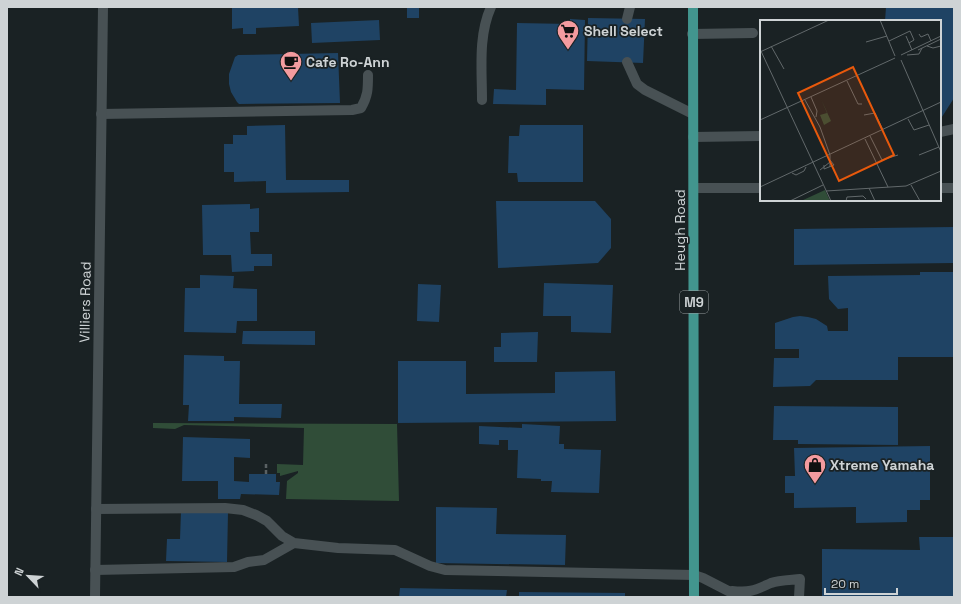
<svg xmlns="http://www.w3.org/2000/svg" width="961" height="604" font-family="'Space Grotesk',sans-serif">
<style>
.green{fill:#304d38}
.building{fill:#1f4364}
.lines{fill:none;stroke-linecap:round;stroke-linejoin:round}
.path{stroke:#5a6163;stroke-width:2.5;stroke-dasharray:4 2;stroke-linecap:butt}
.service{stroke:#485154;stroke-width:10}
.minor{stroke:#485154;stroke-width:10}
.primary{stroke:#42958e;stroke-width:10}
.labels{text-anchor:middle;stroke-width:3.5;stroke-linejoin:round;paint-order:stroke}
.shield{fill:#1a2224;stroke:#989ea0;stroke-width:1}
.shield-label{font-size:13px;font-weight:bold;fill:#ced3d5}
.poi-label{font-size:14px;font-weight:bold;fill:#ced3d5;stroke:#1a2224;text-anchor:start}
.street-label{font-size:14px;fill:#ced3d5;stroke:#1a2224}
.inset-road{fill:none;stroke:#62696b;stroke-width:1}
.view{fill:#e8590c;fill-opacity:0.15;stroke:#e8590c;stroke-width:2}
.inset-edge{fill:none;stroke:#ced3d5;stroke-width:2}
</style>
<rect width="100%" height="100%" fill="#1a2224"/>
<path class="green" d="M153 423 397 424 399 501 286 499 287 481 298 473V471L280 476V473H277V464L303 465 304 428 184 425 175 429 153 428Z"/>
<path class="building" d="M232 7H298L299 26 256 28V34H243V28L232 29Z
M407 7H419V18H407Z
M886 7H954V98L940 120V21H885Z
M588 18 645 19 643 63 587 61Z
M570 19 585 20 584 90 546 89V105L493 104 494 89 516 90 517 23 570 24Z
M379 20 380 40 312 43 311 23Z
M338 53 340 103 239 104 237 102 231 92 229 84V74L235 57 238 55Z
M285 125 286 180H349V192L266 193V181L234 182V172H224V144H233V135H247V126Z
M520 125H583V182H518L517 173H508L509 136H519Z
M496 201H595L611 219V248L598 263 498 268Z
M250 204V209L259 208V232H250L251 254H272V266H254V271L232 272 231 255H203L202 205Z
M954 227V263L794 265V229Z
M920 272H954V357H898V380H816L810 386 773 387 774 358H799V349H775V323L793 317 800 316 808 317 816 319 827 326 828 331H848V308L838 309 829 299 828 276 920 275Z
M200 275 234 276 233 288 257 289V321H237L236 333 184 332 185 288H200Z
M544 283 613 285 611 333 571 332V316H543Z
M418 284 441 285 439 322 417 321Z
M243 331H315V345L242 344Z
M538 332 537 362H494V347H501V333Z
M184 355 224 356V361H240L239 404H282L281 418 234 417V421H188L189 405H183Z
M398 361H466V394L555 393V372L615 371 616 421 398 423Z
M774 406 898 407V445L798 444V440H773Z
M522 424 560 426 559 444H564V449L601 450 599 493 551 492 552 481H541V479L517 478 518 450H508V440H499V445L479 444V426L522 428Z
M183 437 250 439V458L234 457V481L249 482V474H276V482H280L279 495 241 494 240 499H218V481H182Z
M930 446V500H920V510H907V522L856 523V507L794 508V493H785V476H795L794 448Z
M436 507 497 508 496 534 566 535 565 565 436 563Z
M181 511 228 512 227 562 166 561 167 539H180Z
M919 537H954V597H822V549L920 550Z
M400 588 507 590 506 597H399Z
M519 592 625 593V597H519Z"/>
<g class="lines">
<path class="path" d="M266 474V463"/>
<path class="service" d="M627 19 630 7
M692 34 753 33
M627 62 637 84 645 90 693 114
M482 100C482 69 478 36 491 7
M101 114 352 110 361 108C368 96 368 89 368 75
M940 132 954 129
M693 137 761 136
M694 188H761
M940 188H954
M96 509 225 508 243 510 256 515 267 521 282 536 294 543
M95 570 234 567 248 562 264 560 294 543 338 548 395 550 430 566 445 570 694 575 703 578 740 597
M732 591C751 593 755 590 771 583 779 580 791 580 800 579L799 597"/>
<path class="minor" d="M95 597 103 7"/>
<path class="primary" d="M693 7 694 597"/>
</g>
<defs>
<g id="supermarket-pin" transform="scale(1.15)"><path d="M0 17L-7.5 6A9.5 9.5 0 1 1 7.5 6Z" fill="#f49b9f" stroke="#1a2224"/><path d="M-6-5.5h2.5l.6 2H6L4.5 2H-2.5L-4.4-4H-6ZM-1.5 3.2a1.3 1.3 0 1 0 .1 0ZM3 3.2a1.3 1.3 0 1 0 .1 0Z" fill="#111"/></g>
<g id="cafe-pin" transform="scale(1.15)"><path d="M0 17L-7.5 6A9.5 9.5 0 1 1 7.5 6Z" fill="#f49b9f" stroke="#1a2224"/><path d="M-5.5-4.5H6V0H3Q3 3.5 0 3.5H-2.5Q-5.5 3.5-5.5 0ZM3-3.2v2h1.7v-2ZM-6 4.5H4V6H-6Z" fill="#111"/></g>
<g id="shop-pin" transform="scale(1.15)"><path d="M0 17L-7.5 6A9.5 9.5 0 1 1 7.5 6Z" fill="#f49b9f" stroke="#1a2224"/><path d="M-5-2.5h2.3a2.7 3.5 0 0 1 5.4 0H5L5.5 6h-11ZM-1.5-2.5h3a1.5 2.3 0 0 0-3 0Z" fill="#111"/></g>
</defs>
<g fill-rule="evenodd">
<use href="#supermarket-pin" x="568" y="31"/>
<use href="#cafe-pin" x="291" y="62"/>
<use href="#shop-pin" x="815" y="465"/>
</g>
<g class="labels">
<rect class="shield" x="680" y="291" width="28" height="22" rx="3"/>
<g class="shield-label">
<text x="694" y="307">M9</text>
</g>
<g class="poi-label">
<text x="584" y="36">Shell Select</text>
<text x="306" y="67">Cafe Ro-Ann</text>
<text x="830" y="470">Xtreme Yamaha</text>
</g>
<g class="street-label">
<text transform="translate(680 230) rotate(-90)" y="5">Heugh Road</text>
<text transform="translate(85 302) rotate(-89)" y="5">Villiers Road</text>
</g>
</g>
<g transform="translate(760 20)">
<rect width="181" height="181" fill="#1a2224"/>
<path d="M61 79 71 101 64 105 60 95 67 93ZM65 170 70 181H41Z" fill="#304d38"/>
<path class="inset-road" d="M120 0 135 36M159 14 161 17 168 14 171 21M146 16 152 30M129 21 150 11 154 20 149 23M106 22 127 16M11 26 24 49M167 26 173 28 181 26M0 29 71 181M158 30 181 19M0 32 69 0M141 35 181 16M147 35 159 34 162 28M141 40 181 132M87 61 98 84H102M51 77 57 91 56 97M45 80 60 107 70 135V147M104 95 115 93 123 110M148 99 154 110 169 105M0 100 135 38M110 116 122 140 138 135M105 119 128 167M159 135 179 127M64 145V149L74 145 70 140M60 150 70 142M32 153 36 155 44 151 46 147M151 165 160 181M0 167 181 82M109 168 115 181M66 171 146 166 181 151M30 181 63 165M86 181 87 177 103 176 106 179"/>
<path class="view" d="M93 47 134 135 79 161 38 73Z"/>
<rect width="181" height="181" class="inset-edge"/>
</g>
<rect width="961" height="604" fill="none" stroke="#ced3d5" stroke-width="16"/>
<g transform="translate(28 576) rotate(295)" stroke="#1a2224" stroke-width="3" paint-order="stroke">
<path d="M0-3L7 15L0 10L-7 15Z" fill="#ced3d5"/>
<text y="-6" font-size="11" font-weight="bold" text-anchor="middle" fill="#ced3d5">N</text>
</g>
<path d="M825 588v6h72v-6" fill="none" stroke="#ced3d5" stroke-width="2"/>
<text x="831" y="588" font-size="12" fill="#ced3d5" stroke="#1a2224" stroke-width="3" paint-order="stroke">20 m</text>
</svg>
